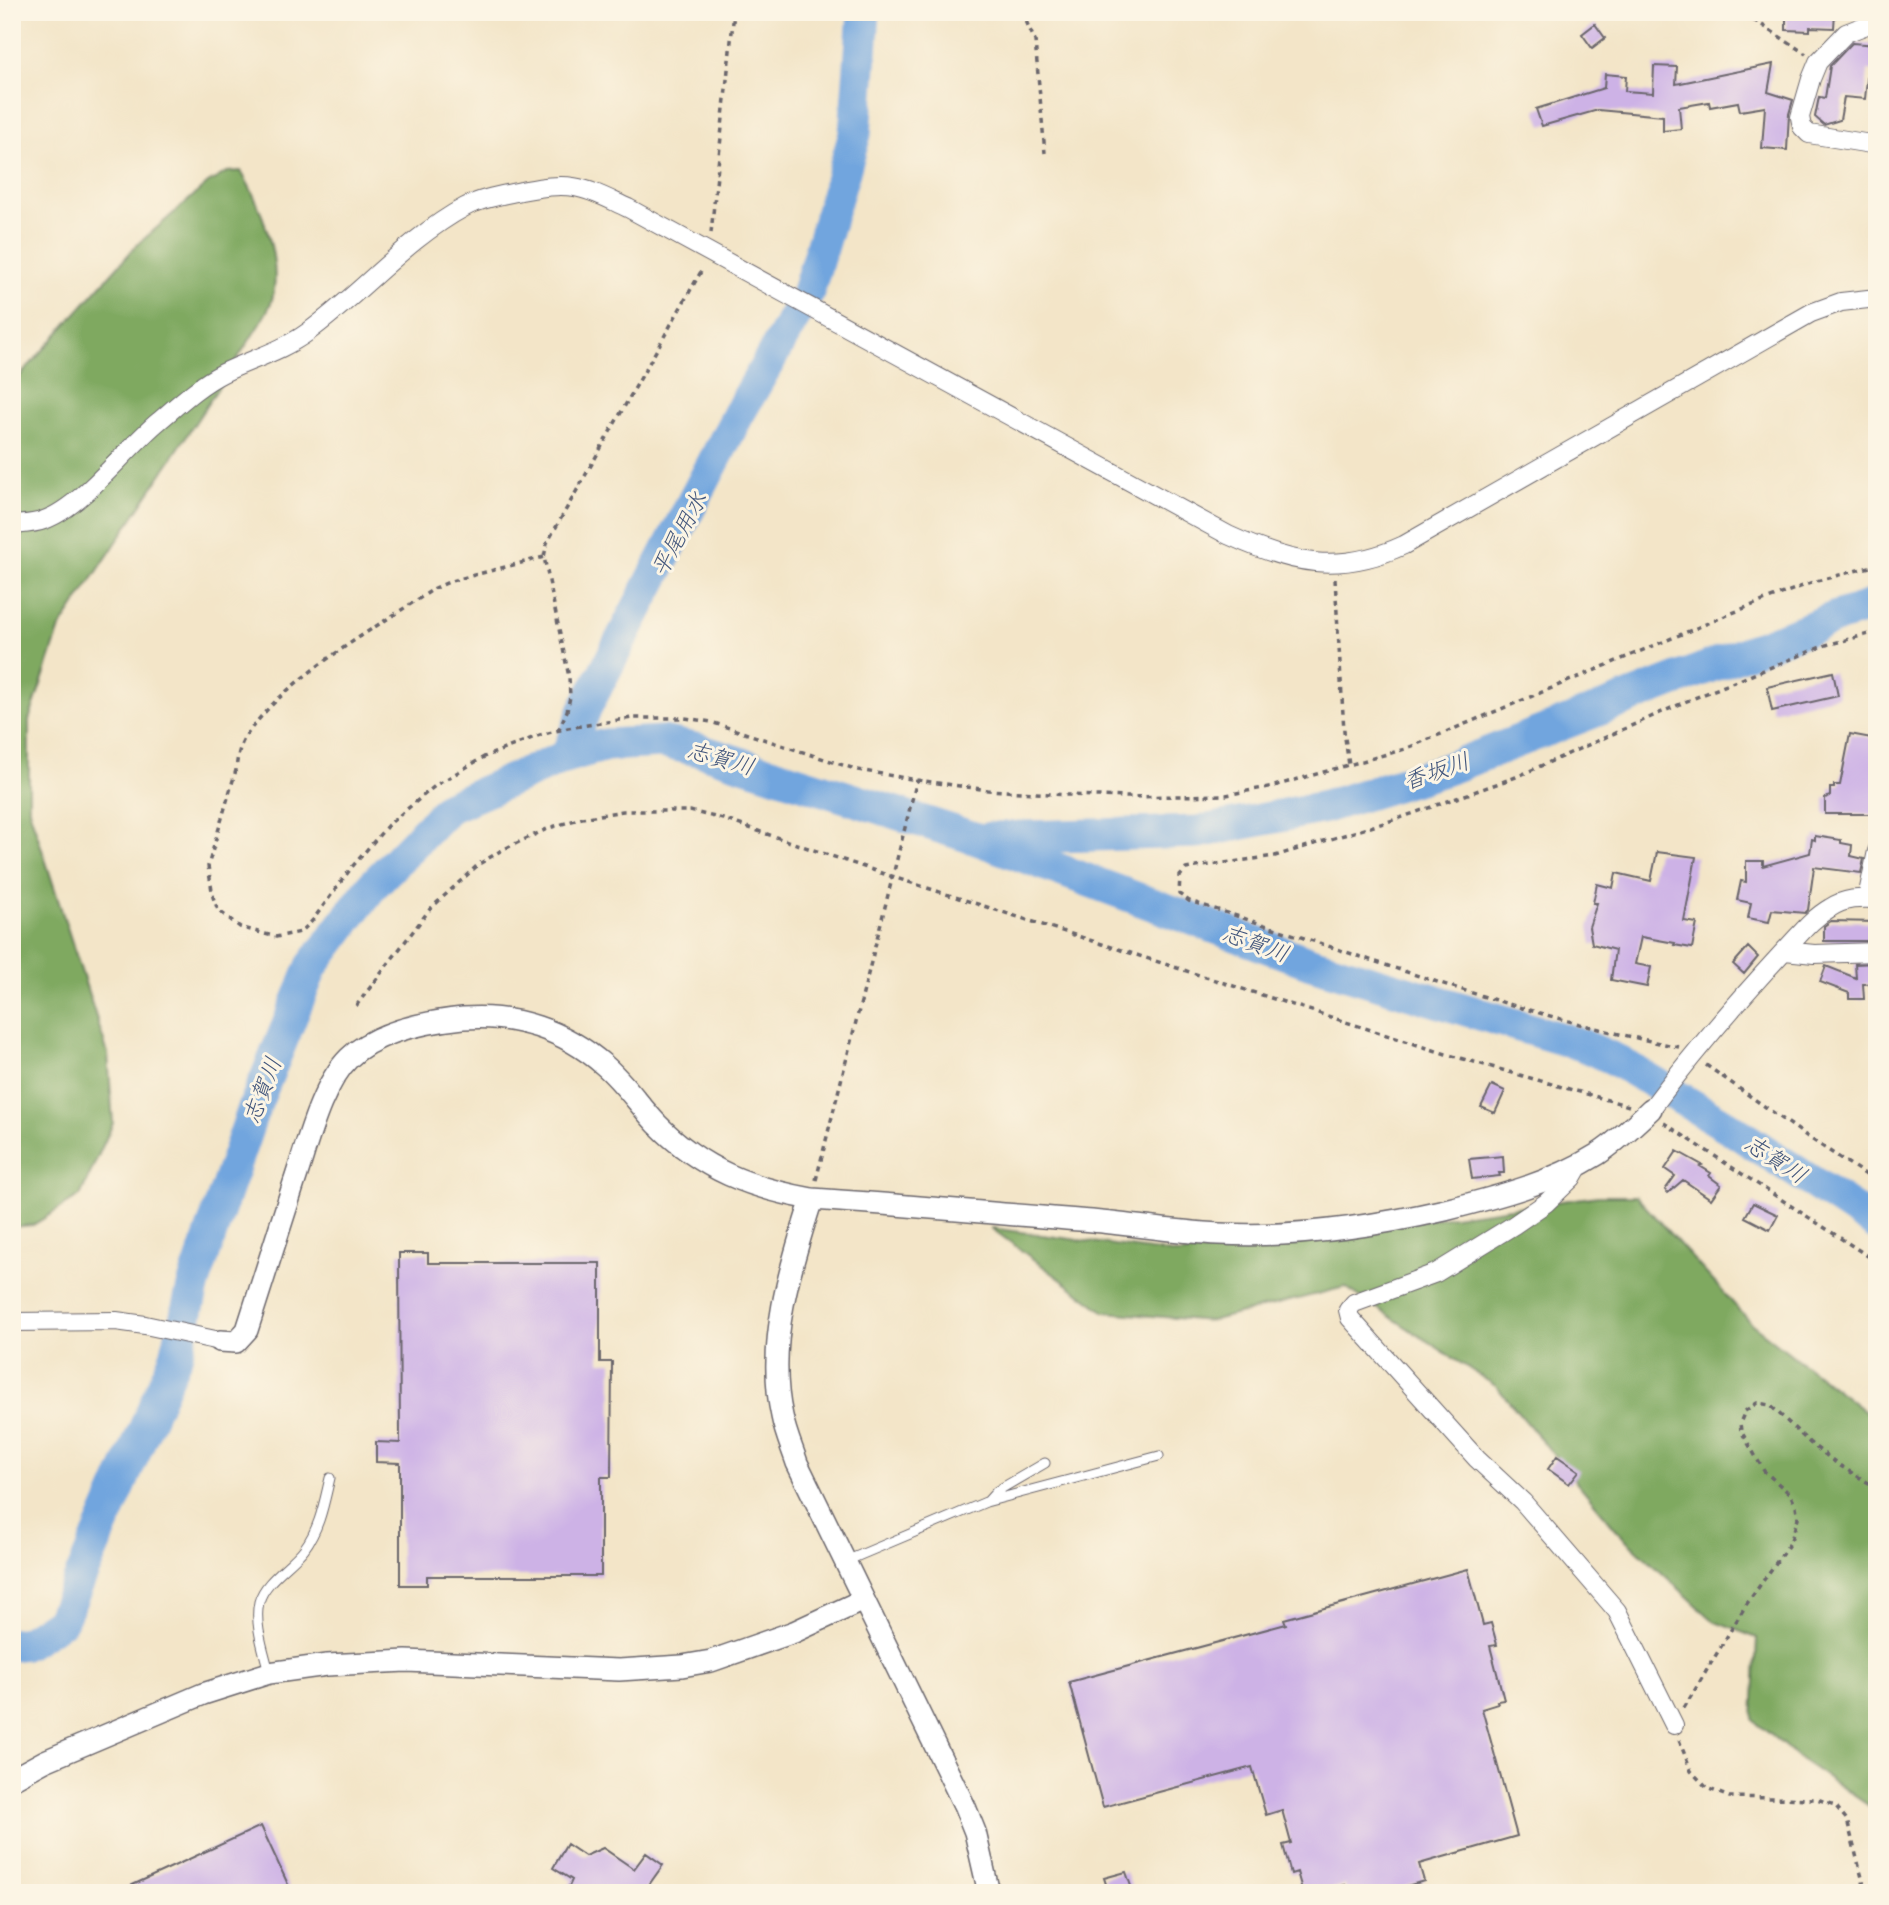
<svg xmlns="http://www.w3.org/2000/svg" width="1889" height="1905" font-family="Mynerve,'Klee One',sans-serif">
<style>
.forest{fill:#7fa960;stroke:#50664e;stroke-width:2}
.lines{fill:none;stroke-linecap:round;stroke-linejoin:round}
.river{stroke:#71a5de;stroke-width:33}
.building{fill:#cdb2e6}
.service-casing{stroke:#6b666c;stroke-width:11}
.minor-casing{stroke:#6b666c;stroke-width:20}
.tertiary-casing{stroke:#6b666c;stroke-width:24}
.path{stroke:#6b666c;stroke-width:3.5;stroke-dasharray:5 5;stroke-linecap:butt}
.service{stroke:#fff;stroke-width:9}
.minor{stroke:#fff;stroke-width:18}
.tertiary{stroke:#fff;stroke-width:21}
.labels{text-anchor:middle;stroke-width:6;stroke-linejoin:round;paint-order:stroke}
.water-label{font-size:23px;font-style:italic;fill:#42567c;stroke:#fcf5e5}
</style>
<rect width="100%" height="100%" fill="#fcf5e5"/>
<filter id="ink" filterUnits="userSpaceOnUse"><feTurbulence type="fractalNoise" baseFrequency=".0143" numOctaves="2"/><feDisplacementMap in="SourceGraphic" scale="14" xChannelSelector="R" yChannelSelector="G"/><feConvolveMatrix kernelMatrix="1 2 1 2 8 2 1 2 1" color-interpolation-filters="sRGB"/></filter>
<filter id="wash" filterUnits="userSpaceOnUse"><feTurbulence type="fractalNoise" baseFrequency=".00686" numOctaves="4" result="noise"/><feDisplacementMap in="SourceGraphic" scale="28" xChannelSelector="R" yChannelSelector="G"/><feGaussianBlur stdDeviation="1.57" result="paint"/><feColorMatrix in="noise" values="0 0 0 0 0 0 0 0 0 0 0 0 0 0 0 0 0 1.4 0 .05"/><feComposite in="paint" operator="in"/></filter>
<g filter="url(#wash)">
<rect width="100%" height="100%" fill="#f3e5c8"/>
<path class="forest" d="M241 171C261 205 284 264 271 303 266 316 256 329 249 341L60 628 29 720V809L108 1054 113 1123 80 1196 33 1225 12 1227V385L136 246 208 183 227 172Z
M1598 1196H1636L1752 1324 1877 1421V1811L1800 1759 1753 1720 1757 1638 1715 1622 1622 1536 1497 1387 1345 1287 1210 1321 1105 1312 991 1228 1179 1254Z"/>
<g class="lines">
<path class="river" d="M808 292 855 134 864 12
M567 756 585 709 738 415 796 314
M990 838 1198 832 1325 807 1444 770 1837 617 1877 604
M12 1645 27 1643 62 1620 176 1356 194 1283 254 1108 312 966 373 885 449 807 567 756 606 745 662 742 699 750 974 838 1311 963 1582 1045 1614 1059 1727 1126 1877 1225"/>
</g>
<g id="blocks">
<path class="building" d="M1786 12H1835L1834 28 1810 27V31L1786 30Z
M1595 24 1605 38 1592 48 1582 34Z
M1852 43 1877 45V71L1868 70 1865 99 1844 97 1840 120 1824 125 1815 117 1819 97 1825 98 1830 66Z
M1773 64 1768 92 1793 100 1789 114 1787 150 1762 148 1765 107 1740 111 1738 102 1710 107 1709 102 1679 107 1681 129 1663 131V116L1598 110 1542 126 1536 109 1604 88 1605 74 1626 76 1625 91 1653 93 1654 66 1677 67 1676 84Z
M1833 672 1838 696 1772 711 1767 687Z
M1850 734 1877 739V814H1825V798L1830 796V788H1834V785H1840Z
M1815 836 1841 840V843L1852 845 1851 856 1864 859 1861 873 1814 867 1808 910 1805 913 1772 910 1769 922 1748 918 1751 903 1737 900 1741 881 1746 882V861H1763V866L1810 853 1812 839 1815 840Z
M1657 852 1696 857 1684 921 1697 923 1692 948 1674 945 1675 943 1641 937 1635 964 1651 967 1647 987 1611 980 1615 950 1592 944 1589 927 1597 903H1593L1597 884 1613 888 1616 873 1651 881Z
M1831 921 1877 922V941H1824V926Z
M1748 947 1758 957 1744 974 1733 964Z
M1877 963V983L1863 984 1864 999H1849V993L1820 982 1826 966 1856 978 1855 964Z
M1492 1085 1505 1091 1495 1113 1481 1107Z
M1677 1151 1702 1165 1700 1166 1711 1173 1709 1176 1721 1185 1711 1199 1683 1180 1668 1193 1665 1190 1675 1176 1665 1169Z
M1503 1156 1504 1173H1499L1500 1176 1472 1179 1469 1159Z
M1753 1203 1778 1215 1770 1230 1745 1217Z
M399 1253H428V1263H600V1362H612L611 1477H601V1576H427V1585H400V1463L376 1462V1442L400 1443Z
M1557 1456 1579 1471 1569 1484 1548 1469Z
M1468 1569 1483 1625 1491 1623 1496 1641 1497 1645 1490 1646 1504 1700 1497 1701 1498 1704 1482 1709 1517 1836 1419 1864 1424 1881 1383 1893H1347L1345 1885 1316 1893H1303L1297 1872 1291 1874 1283 1845 1291 1843 1282 1810 1266 1815 1252 1767 1103 1807 1069 1682 1286 1624 1284 1619Z
M261 1826 292 1893H115Z
M567 1844 585 1856 603 1848 634 1869 646 1853 663 1865 643 1893H566L572 1880 553 1868Z
M1126 1872 1132 1889 1109 1893 1104 1878Z"/>
</g>
</g>
<g filter="url(#ink)">
<use href="#blocks" fill-opacity="0" stroke="#6b666c" stroke-width="2"/>
<g class="lines">
<g class="service-casing">
<path id="service" d="M988 1501 997 1491 1045 1463
M846 1561 986 1502 1159 1456
M269 1672C264 1651 254 1624 259 1602 265 1580 291 1566 304 1549 320 1528 324 1503 330 1478"/>
</g>
<g class="minor-casing">
<path id="minor" d="M1877 21 1846 33 1818 62 1811 79 1800 117 1802 127 1809 134 1877 145
M12 525C22 524 34 524 44 520 82 507 127 447 159 421 179 404 199 385 223 373 252 359 282 351 308 332 362 293 406 239 465 207 482 198 503 195 521 191 538 188 557 184 574 187 593 190 610 200 628 208L1228 535C1291 564 1339 575 1404 545L1811 313 1841 302 1877 298
M1867 898 1877 851
M1785 951 1814 954 1877 952
M1651 1109C1692 1054 1736 1003 1783 952 1798 937 1811 919 1830 908 1845 898 1859 898 1877 899
M1580 1164 1572 1178 1546 1203 1514 1225 1436 1273 1354 1303 1348 1310 1350 1318 1477 1459 1523 1502 1617 1611 1674 1725
M12 1322 116 1321 145 1325 220 1341"/>
</g>
<g class="tertiary-casing">
<path id="tertiary" d="M812 1199C790 1267 766 1344 782 1416 785 1432 792 1448 797 1463L965 1807 975 1832 989 1893
M220 1341 236 1342 247 1330C263 1281 278 1232 294 1183 307 1145 320 1087 349 1058 376 1031 426 1022 463 1018 515 1014 564 1030 604 1065 624 1082 639 1105 657 1124 702 1170 751 1188 812 1199 905 1205 999 1214 1092 1221 1134 1225 1177 1232 1219 1234 1295 1238 1371 1227 1445 1210 1497 1197 1552 1183 1598 1154 1618 1141 1634 1125 1651 1109
M12 1779 45 1761 203 1694 269 1673 327 1665 406 1661 619 1670 682 1666 711 1661 794 1632 863 1600"/>
</g>
<path class="path" d="M1022 12 1035 41 1045 153
M1735 12 1759 23 1806 54
M711 233 734 12
M544 557 451 581 435 588C376 628 282 679 244 739 239 748 237 759 236 770L208 866 213 897 218 910 240 927 276 937 301 932 312 921 352 867 388 825 436 785 484 757 540 735 568 728 632 718H685L711 722 858 770 917 780 988 790 1067 795 1129 797 1226 795 1274 786 1405 749 1742 609 1813 582 1877 565
M1335 579 1344 731 1349 765
M558 731 567 711 570 697 569 677 544 557 547 543 703 268
M356 1006 430 909 479 864 502 850 549 828 582 818 623 811H690L723 819 893 877 1446 1054 1629 1106
M1679 1047C1512 1014 1352 951 1189 901L1179 894 1180 876 1186 869 1196 867 1275 856 1400 818 1516 777 1687 701 1826 645 1877 632
M1706 1065 1808 1137 1877 1182
M1664 1123 1877 1262
M816 1180 917 780
M1684 1708 1746 1605 1790 1543 1798 1518 1796 1506 1790 1494 1764 1471 1741 1431 1740 1423 1745 1411 1757 1403 1770 1405 1810 1443 1839 1465 1877 1488
M1679 1740 1691 1771 1707 1788 1729 1797 1817 1799 1835 1805 1847 1820 1866 1893"/>
<use href="#service" class="service"/>
<use href="#minor" class="minor"/>
<use href="#tertiary" class="tertiary"/>
</g>
</g>
<g class="labels">
<g class="water-label">
<text transform="translate(679 534) rotate(-62)" y="8">平尾用水</text>
<text transform="translate(721 758) rotate(16)" y="8">志賀川</text>
<text transform="translate(1436 771) rotate(-19)" y="8">香坂川</text>
<text transform="translate(1256 943) rotate(20)" y="8">志賀川</text>
<text transform="translate(262 1090) rotate(-69)" y="8">志賀川</text>
<text transform="translate(1776 1159) rotate(33)" y="8">志賀川</text>
</g>
</g>
<rect width="1889" height="1905" fill="none" stroke="#fcf5e5" stroke-width="42"/>
</svg>
